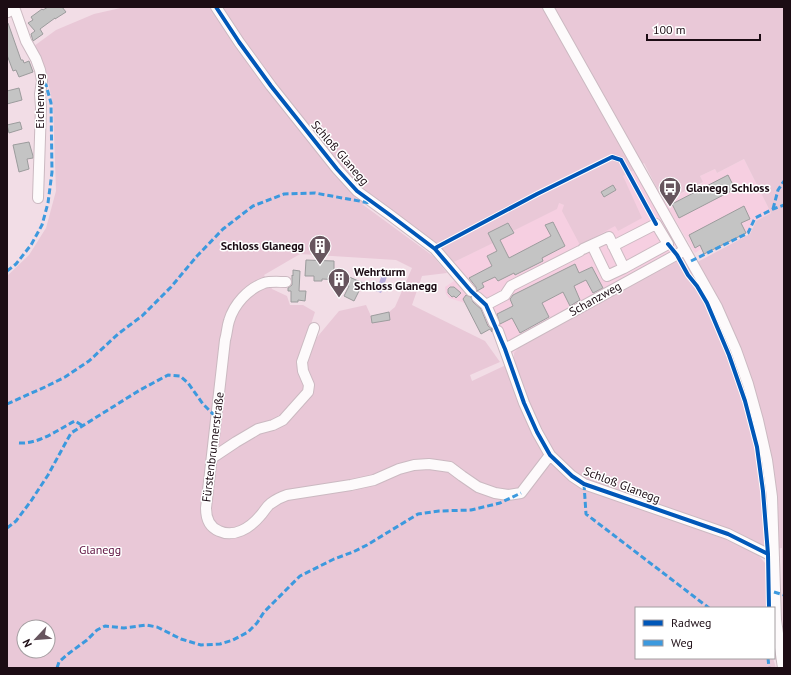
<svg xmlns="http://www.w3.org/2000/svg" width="791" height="675" font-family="'PT Sans',sans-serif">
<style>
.built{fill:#f6cfe1}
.green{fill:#e9c8d7;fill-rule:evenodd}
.water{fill:#b9addc}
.building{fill:#c4c4c4;stroke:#9c9c9d}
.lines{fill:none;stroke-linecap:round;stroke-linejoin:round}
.minor-casing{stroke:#cbb9c1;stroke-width:12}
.minor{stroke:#fdfafb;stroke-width:10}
.quiet{stroke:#3c99de;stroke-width:3;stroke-dasharray:6 3;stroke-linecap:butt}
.cycleway-casing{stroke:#fff;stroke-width:6}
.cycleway{stroke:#0057b8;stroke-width:4}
.labels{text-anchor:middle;stroke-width:3;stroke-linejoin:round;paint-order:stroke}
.street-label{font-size:12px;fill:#1c0c14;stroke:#fff}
.poi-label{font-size:12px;font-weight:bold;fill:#1c0c14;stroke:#fff;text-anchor:start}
.park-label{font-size:12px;fill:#5f1240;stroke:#fff}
</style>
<rect width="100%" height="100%" fill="#f2dde6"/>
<path class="built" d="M744 159 771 213 756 221 746 233 704 254 701 249 695 253 664 202 703 183 700 176 715 169 717 173Z
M634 170 675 242V245L674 249 681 259 524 341 514 353 504 358 490 329 481 334 465 303 449 298 446 294 445 287 457 279 452 263 492 243 488 233 508 223 513 231 559 203 564 205Z"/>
<path class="green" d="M125 7H784V649L783 643 782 548 766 550 587 482 570 470 551 449 536 424 514 372V353L524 341 681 259 686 268 750 234 756 221 771 213 744 159 717 173 715 169 700 176 703 182 664 202 644 163 634 170 623 176 642 218 618 231 615 226 580 245 562 211 564 205 559 203 557 209 513 231 508 223 488 233 493 243 452 263 377 201 362 204 433 256 447 273 422 276 412 305 485 341 500 362 470 375 472 381 506 365 532 429 583 487 754 550 765 563 767 608H636V658H773L776 668H7V276L29 255 46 228 56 191 53 106 46 71 34 46 56 30 94 14ZM300 254 396 260 412 268 395 307 389 312 390 320 372 323 371 316 366 305 339 311 313 342H305L315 312 303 305H290L287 296 272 289 264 275ZM24 627H48V651H24Z"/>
<path class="water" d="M383 272 388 274 381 293 376 291Z"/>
<path class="building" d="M48 7H62L66 12 55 19V18L40 29 43 34 33 41 31 34 35 31 28 23 33 20 31 17 42 9 43 10Z
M8 23 21 60H23L24 63 29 61 33 72 19 77 16 70 13 71 7 55V24Z
M19 88 22 100 7 104V91Z
M20 122 22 129 9 133 7 125Z
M29 142 33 156V158L27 159 29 169 19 172 13 145Z
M728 175 735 189 679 218 672 204Z
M613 185 616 190 604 197 601 192Z
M744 206 750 219 741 223 746 233 704 254 700 245 695 248 689 235Z
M553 222 565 246 542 258 543 261 515 275 514 273 498 281 495 277 482 283 484 287 477 291 476 287 469 278 492 266 487 256 497 251 488 233 508 223 514 233 500 240 509 258 551 236 545 225Z
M306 260 334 261V271L347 274V276L363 283 354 301 344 296 349 286 341 284 342 280 322 279V281H314V276H305Z
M575 264 579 273 592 267 603 288 593 293 586 280 574 286 580 300 570 306 563 292 542 303 549 317 520 333 512 318 500 324 497 314 513 306 510 299 513 295Z
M293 270 300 271 299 291H306L305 301 298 300V302H291V291H288V288L292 285V275L293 276Z
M450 287H454L461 293 456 298 454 296 452 297 448 293V289Z
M466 295 471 297 473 302 481 309 488 326 492 329V332L490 329 481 334 463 299Z
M389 312 390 320 372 323 371 316Z"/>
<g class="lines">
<g class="minor-casing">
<path id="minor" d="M216 7 239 42 271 86 337 169 357 191 390 215 435 249 471 291
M548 7 717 307 736 350 748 384 758 420 767 460 772 497 776 620 783 668
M7 9 8 12
M15 10 26 41 36 59 40 70 42 81 40 94 41 107 38 198
M613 246 656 224 668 244 624 268
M583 249 609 237 624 268 607 276 592 245
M286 282C279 282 271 281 264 283 248 289 234 304 229 321 227 327 227 334 225 340L206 508C206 518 209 527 219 531 234 538 250 528 260 516 264 512 266 507 270 504 275 500 281 497 287 495L351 485 374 480 399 469 414 465 429 464 450 467 462 476 478 487 495 493 508 495 521 493 550 455
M477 297 486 305 494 323
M486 305 505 295 511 286 580 251
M498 331 524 403 537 432 550 455 572 476 584 484 728 534 774 557
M505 349 685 250
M212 458 236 442 258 429 273 425 283 420 308 392 309 385 303 371 302 362 314 328"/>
</g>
<use href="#minor" class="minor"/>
<path class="quiet" d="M773 209 778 190 784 181
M691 261 748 233 755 218 773 209 784 205
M7 271 16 264 31 245 42 225 48 203 52 172 51 103 46 85 42 81
M7 404 45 387 65 377 89 361 118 334 142 316 171 287 197 256 223 229 253 206 284 194 315 193 370 203
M19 443C40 444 57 430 75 421L83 426
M584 484 586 514 709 608
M7 528 16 521 31 501 48 475 71 433 140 390 168 375 180 376 188 383 203 404 216 417
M774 592 784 595
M768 658 769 668
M57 668 59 662 68 654 87 640 97 630 105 626 124 628 146 625 157 627 181 639 201 645 220 644 233 640 248 632 257 623 264 612 300 576 334 559 353 552 367 545 418 514 439 511 471 510 500 503 521 493"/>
<g class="cycleway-casing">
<path id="cycleway" d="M216 7 239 42 271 86 337 169 357 191 390 215 435 249 471 291 486 305 505 349 524 403 537 432 550 455 572 476 584 484 728 534 768 554
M668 244 677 255 688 275 697 286 707 303 729 355 745 401 757 447 763 491 768 554 769 608
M435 249 437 247 537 194 612 157 621 160 656 224"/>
</g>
<use href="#cycleway" class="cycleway"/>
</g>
<defs>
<g id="bus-pin" transform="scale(1.15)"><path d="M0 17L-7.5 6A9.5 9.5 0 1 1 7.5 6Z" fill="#67555e" stroke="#fff"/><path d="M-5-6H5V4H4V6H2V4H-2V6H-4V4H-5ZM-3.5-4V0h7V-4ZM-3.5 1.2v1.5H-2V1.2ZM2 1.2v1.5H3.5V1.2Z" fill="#fff"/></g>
<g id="building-pin" transform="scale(1.15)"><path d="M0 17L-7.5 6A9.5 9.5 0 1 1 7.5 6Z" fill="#67555e" stroke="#fff"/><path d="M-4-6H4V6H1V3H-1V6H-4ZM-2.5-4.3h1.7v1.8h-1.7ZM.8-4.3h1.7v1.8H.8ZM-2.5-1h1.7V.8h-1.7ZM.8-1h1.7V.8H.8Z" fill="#fff"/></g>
</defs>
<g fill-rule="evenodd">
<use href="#bus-pin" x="670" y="188"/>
<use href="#building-pin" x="320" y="246"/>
<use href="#building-pin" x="339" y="279"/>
</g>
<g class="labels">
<g class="street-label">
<text transform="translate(40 101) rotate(-90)" y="4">Eichenweg</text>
<text transform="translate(340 153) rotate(49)" y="4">Schloß Glanegg</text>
<text transform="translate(595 299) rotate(-29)" y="4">Schanzweg</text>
<text transform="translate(213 447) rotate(-83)" y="4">Fürstenbrunnerstraße</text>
<text transform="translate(622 485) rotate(21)" y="4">Schloß Glanegg</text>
</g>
<g class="poi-label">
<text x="686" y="192">Glanegg Schloss</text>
<text x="304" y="250" text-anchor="end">Schloss Glanegg</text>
<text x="354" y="276">Wehrturm<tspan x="354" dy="14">Schloss Glanegg</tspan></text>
</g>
<g class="park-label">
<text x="100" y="554">Glanegg</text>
</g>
</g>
<rect width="791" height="675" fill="none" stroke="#1c0c14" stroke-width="16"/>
<rect x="635" y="607" width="140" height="52" fill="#ffffff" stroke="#a49ea1"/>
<rect x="643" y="620" width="20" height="6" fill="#0057b8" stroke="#a49ea1"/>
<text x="671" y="627" font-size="12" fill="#1c0c14">Radweg</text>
<rect x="643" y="640" width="20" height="6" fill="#3c99de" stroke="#a49ea1"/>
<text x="671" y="647" font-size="12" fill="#1c0c14">Weg</text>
<g transform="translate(36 639) rotate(244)"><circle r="19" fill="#ffffff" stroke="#a49ea1"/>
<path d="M0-3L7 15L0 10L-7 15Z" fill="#67555e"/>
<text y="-6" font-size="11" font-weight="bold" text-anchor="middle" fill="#1c0c14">N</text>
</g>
<path d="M647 34v6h113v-6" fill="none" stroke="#1c0c14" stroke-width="2"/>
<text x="653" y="34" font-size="12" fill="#1c0c14" stroke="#ffffff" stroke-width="3" paint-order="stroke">100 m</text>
</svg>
